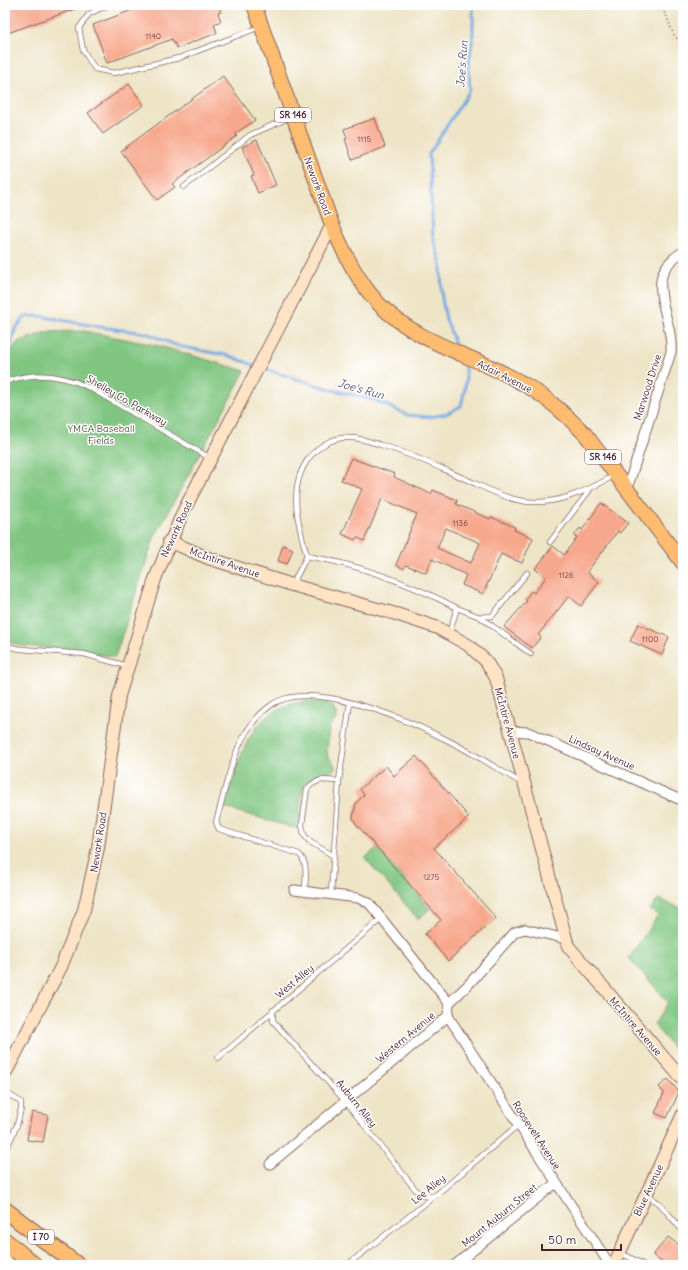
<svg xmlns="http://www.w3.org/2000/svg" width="688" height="1270" font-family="Delius,sans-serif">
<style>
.green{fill:#80c681;stroke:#657256}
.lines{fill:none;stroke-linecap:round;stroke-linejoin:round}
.stream{stroke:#77a7e1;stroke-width:3}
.building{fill:#f7a78b;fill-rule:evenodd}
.lane-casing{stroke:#836461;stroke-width:6}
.street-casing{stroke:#836461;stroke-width:11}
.secondary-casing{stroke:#836461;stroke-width:14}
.primary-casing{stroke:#836461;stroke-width:16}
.highway-casing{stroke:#836461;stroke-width:18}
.path{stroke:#836461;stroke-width:2;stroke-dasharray:1 3;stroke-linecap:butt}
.lane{stroke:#fff;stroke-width:4.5}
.street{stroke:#fff;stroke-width:9}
.secondary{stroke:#fee4c5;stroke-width:12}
.primary{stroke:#fdbc6f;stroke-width:14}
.highway{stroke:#fdbc6f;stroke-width:16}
.labels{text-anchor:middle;stroke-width:3;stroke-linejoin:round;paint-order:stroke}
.number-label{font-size:8px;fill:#754143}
.shield{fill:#fff;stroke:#80626b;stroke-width:1}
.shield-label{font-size:9px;font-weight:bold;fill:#4a1f2b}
.street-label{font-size:10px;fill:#4a1f2b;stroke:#fff}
.park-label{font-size:10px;fill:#5d5949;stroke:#fff}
.water-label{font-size:11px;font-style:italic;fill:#5c5574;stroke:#fff}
</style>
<rect width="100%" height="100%" fill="#fff"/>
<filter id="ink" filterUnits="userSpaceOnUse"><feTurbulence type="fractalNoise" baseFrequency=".025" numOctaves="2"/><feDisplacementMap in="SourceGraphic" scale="8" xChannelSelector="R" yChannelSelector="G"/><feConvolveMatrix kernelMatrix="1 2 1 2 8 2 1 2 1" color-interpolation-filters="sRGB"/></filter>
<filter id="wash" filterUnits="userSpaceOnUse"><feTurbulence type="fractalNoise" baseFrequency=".012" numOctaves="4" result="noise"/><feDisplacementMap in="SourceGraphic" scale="16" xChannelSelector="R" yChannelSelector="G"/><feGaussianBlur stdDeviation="0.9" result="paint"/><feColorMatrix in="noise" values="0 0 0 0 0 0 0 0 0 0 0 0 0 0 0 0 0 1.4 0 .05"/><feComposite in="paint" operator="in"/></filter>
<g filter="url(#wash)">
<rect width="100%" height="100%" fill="#eee4c6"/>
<path class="green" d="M84 331 160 346 245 371 154 538 115 657 74 650 22 646 5 641V358L18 342 46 332Z
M310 701 332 705 338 718 329 727 327 755 334 764 335 768C324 779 312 771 302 790L298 829 225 808C239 759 248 705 310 701Z
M377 848 430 909 418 919 365 858Z
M658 899 683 909V1054L679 1055 654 1025 668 1002 629 958 658 915 650 910Z"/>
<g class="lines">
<path class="stream" d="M456 347 446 319 442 299 441 265 433 236 429 154 470 90 469 63 473 36V5
M5 349 11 345 15 329 25 317 40 316 100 327 146 333 178 346 230 356 256 366
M261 368 333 390 375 400 407 415 430 417 446 414 461 406C465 390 469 375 462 359"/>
</g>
<g id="blocks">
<path class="building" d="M5 5H83V6L5 34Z
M130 5H218L221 12 218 13 221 21 214 24 217 33 177 48 172 39 107 63 93 25 132 10Z
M223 76 255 120 235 134 237 136 172 184 175 187 157 200 121 151Z
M129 84 144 105 103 134 88 113Z
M375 118 385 147 352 160 345 139H347L344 129Z
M257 140 276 185 258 193 251 176 254 175 242 147Z
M351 458 395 474 394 477 431 494 433 490 457 500 456 504 490 519 491 517 515 527 514 530 533 538 522 563 501 554 483 594 462 585 466 575 432 559 426 573 406 565 404 569 396 565 417 514 382 499 364 541 357 537 355 540 342 534 362 489 341 480ZM446 528 480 543 471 563 437 548Z
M601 503 628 523 620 533 618 531 587 572 599 582 581 606 569 596 538 635 541 637 532 648 504 627 527 601 525 600 531 591 534 593 546 577 535 569 553 546 564 555 577 537 574 536 580 528 582 530Z
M283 545 293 549 287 564 278 561Z
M638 624 669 637 662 655 630 641Z
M416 756 469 817 434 848 496 918 448 961 425 934 441 920 356 824 353 818 356 803 364 795 360 789 386 766 394 776Z
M668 1079 679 1092 667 1118 655 1113 664 1093 659 1087Z
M32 1112 48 1115 43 1142 27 1140Z
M668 1237 683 1248V1265H665L653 1255Z"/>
</g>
</g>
<g filter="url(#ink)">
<use href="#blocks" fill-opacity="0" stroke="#836461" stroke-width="1"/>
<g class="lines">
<g class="lane-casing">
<path id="lane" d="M107 5 89 14 79 28 83 50 95 69 114 73 179 58 260 27
M184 187 250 135 291 117
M5 382C34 371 63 375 90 388L210 458
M550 542 589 491
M307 556C298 524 287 487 309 458 319 445 335 436 351 438 361 438 371 442 381 445 412 454 440 468 470 481 485 488 501 497 518 500 551 508 586 492 615 475
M292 585 307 556C360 565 409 583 457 608L449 634
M457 608 480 617 492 616 527 573
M480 617 531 654
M5 646 21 649 84 654 127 666
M334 856 310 842 304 835 302 825 307 789 312 784 321 780 339 781
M305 892C305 879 309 864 299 854L219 829 216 822C228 781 234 732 270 706 308 677 405 719 443 738 470 751 496 768 522 783
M331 894 339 781 350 703
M273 1010V1021L345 1101 415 1189C422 1196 426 1198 436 1195
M218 1058 381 919
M5 1092 21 1102V1109L17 1125 8 1145 5 1146
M647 1195 660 1204 683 1231
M621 1253 644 1265
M347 1265 436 1195 518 1125"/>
</g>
<g class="street-casing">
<path id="street" d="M627 489 671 352C674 315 639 277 683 252
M510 731 528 732 683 801
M294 890 358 898 369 903 449 1003
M448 1016 610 1265
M270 1164 448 1016 449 1003 468 985 515 932 525 929 566 939
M455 1265 556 1183"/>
</g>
<g class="secondary-casing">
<path id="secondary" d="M169 541 208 558 292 585 396 614 438 628 468 645 486 661 496 678 568 946 683 1080
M5 1074 61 967 84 910 98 848 119 696 155 579 183 512 332 225
M614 1265 683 1114"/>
</g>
<g class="primary-casing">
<path id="primary" d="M254 5 332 225C344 253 358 282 379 304 418 344 474 355 522 383 546 396 566 415 585 434L683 563"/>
</g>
<g class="highway-casing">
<path id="highway" d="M5 1210 77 1265
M5 1241 34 1265"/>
</g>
<path class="path" d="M655 5C673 13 666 34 683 43"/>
<use href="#lane" class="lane"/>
<use href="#street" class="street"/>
<use href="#secondary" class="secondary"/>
<use href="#primary" class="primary"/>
<use href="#highway" class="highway"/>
</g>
</g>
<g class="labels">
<g class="number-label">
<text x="153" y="39">1140</text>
<text x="364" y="142">1115</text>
<text x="460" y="526">1136</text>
<text x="566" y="578">1126</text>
<text x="650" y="642">1100</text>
<text x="431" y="880">1275</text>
</g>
<g class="shield">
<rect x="275" y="108" width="36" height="14" rx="3"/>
<rect x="585" y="450" width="36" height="14" rx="3"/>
<rect x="28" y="1230" width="26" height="14" rx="3"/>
</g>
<g class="shield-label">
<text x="293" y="118">SR 146</text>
<text x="603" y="460">SR 146</text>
<text x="41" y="1240">I 70</text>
</g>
<g class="street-label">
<text transform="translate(318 186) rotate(70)" y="4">Newark Road</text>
<text transform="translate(505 376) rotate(27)" y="4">Adair Avenue</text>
<text transform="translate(647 387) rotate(-72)" y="4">Marwood Drive</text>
<text transform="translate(127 400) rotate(30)" y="4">Shelley Co. Parkway</text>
<text transform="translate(176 529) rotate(-65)" y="4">Newark Road</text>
<text transform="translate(225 562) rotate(19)" y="4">McIntire Avenue</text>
<text transform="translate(508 723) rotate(75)" y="4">McIntire Avenue</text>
<text transform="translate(602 752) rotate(24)" y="4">Lindsay Avenue</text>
<text transform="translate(98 842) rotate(-81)" y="4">Newark Road</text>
<text transform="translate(294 981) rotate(-40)" y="4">West Alley</text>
<text transform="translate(636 1026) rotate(49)" y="4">McIntire Avenue</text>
<text transform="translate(405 1037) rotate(-40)" y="4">Western Avenue</text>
<text transform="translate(357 1103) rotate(51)" y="4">Auburn Alley</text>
<text transform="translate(537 1135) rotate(57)" y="4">Roosevelt Avenue</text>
<text transform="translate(428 1189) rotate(-39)" y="4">Lee Alley</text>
<text transform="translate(648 1190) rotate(-65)" y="4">Blue Avenue</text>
<text transform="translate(499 1215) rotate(-39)" y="4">Mount Auburn Street</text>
</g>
<g class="park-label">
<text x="101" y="432">YMCA Baseball<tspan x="101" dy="12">Fields</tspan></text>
</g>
<g class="water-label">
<text transform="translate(462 64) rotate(-86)" y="4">Joe's Run</text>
<text transform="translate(361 389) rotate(16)" y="4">Joe's Run</text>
</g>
</g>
<rect width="688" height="1270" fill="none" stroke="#fff" stroke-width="20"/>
<path d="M542 1244v6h79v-6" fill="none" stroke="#4a1f2b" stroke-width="2"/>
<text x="548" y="1244" font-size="12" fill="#4a1f2b" stroke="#ffffff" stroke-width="3" paint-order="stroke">50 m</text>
</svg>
